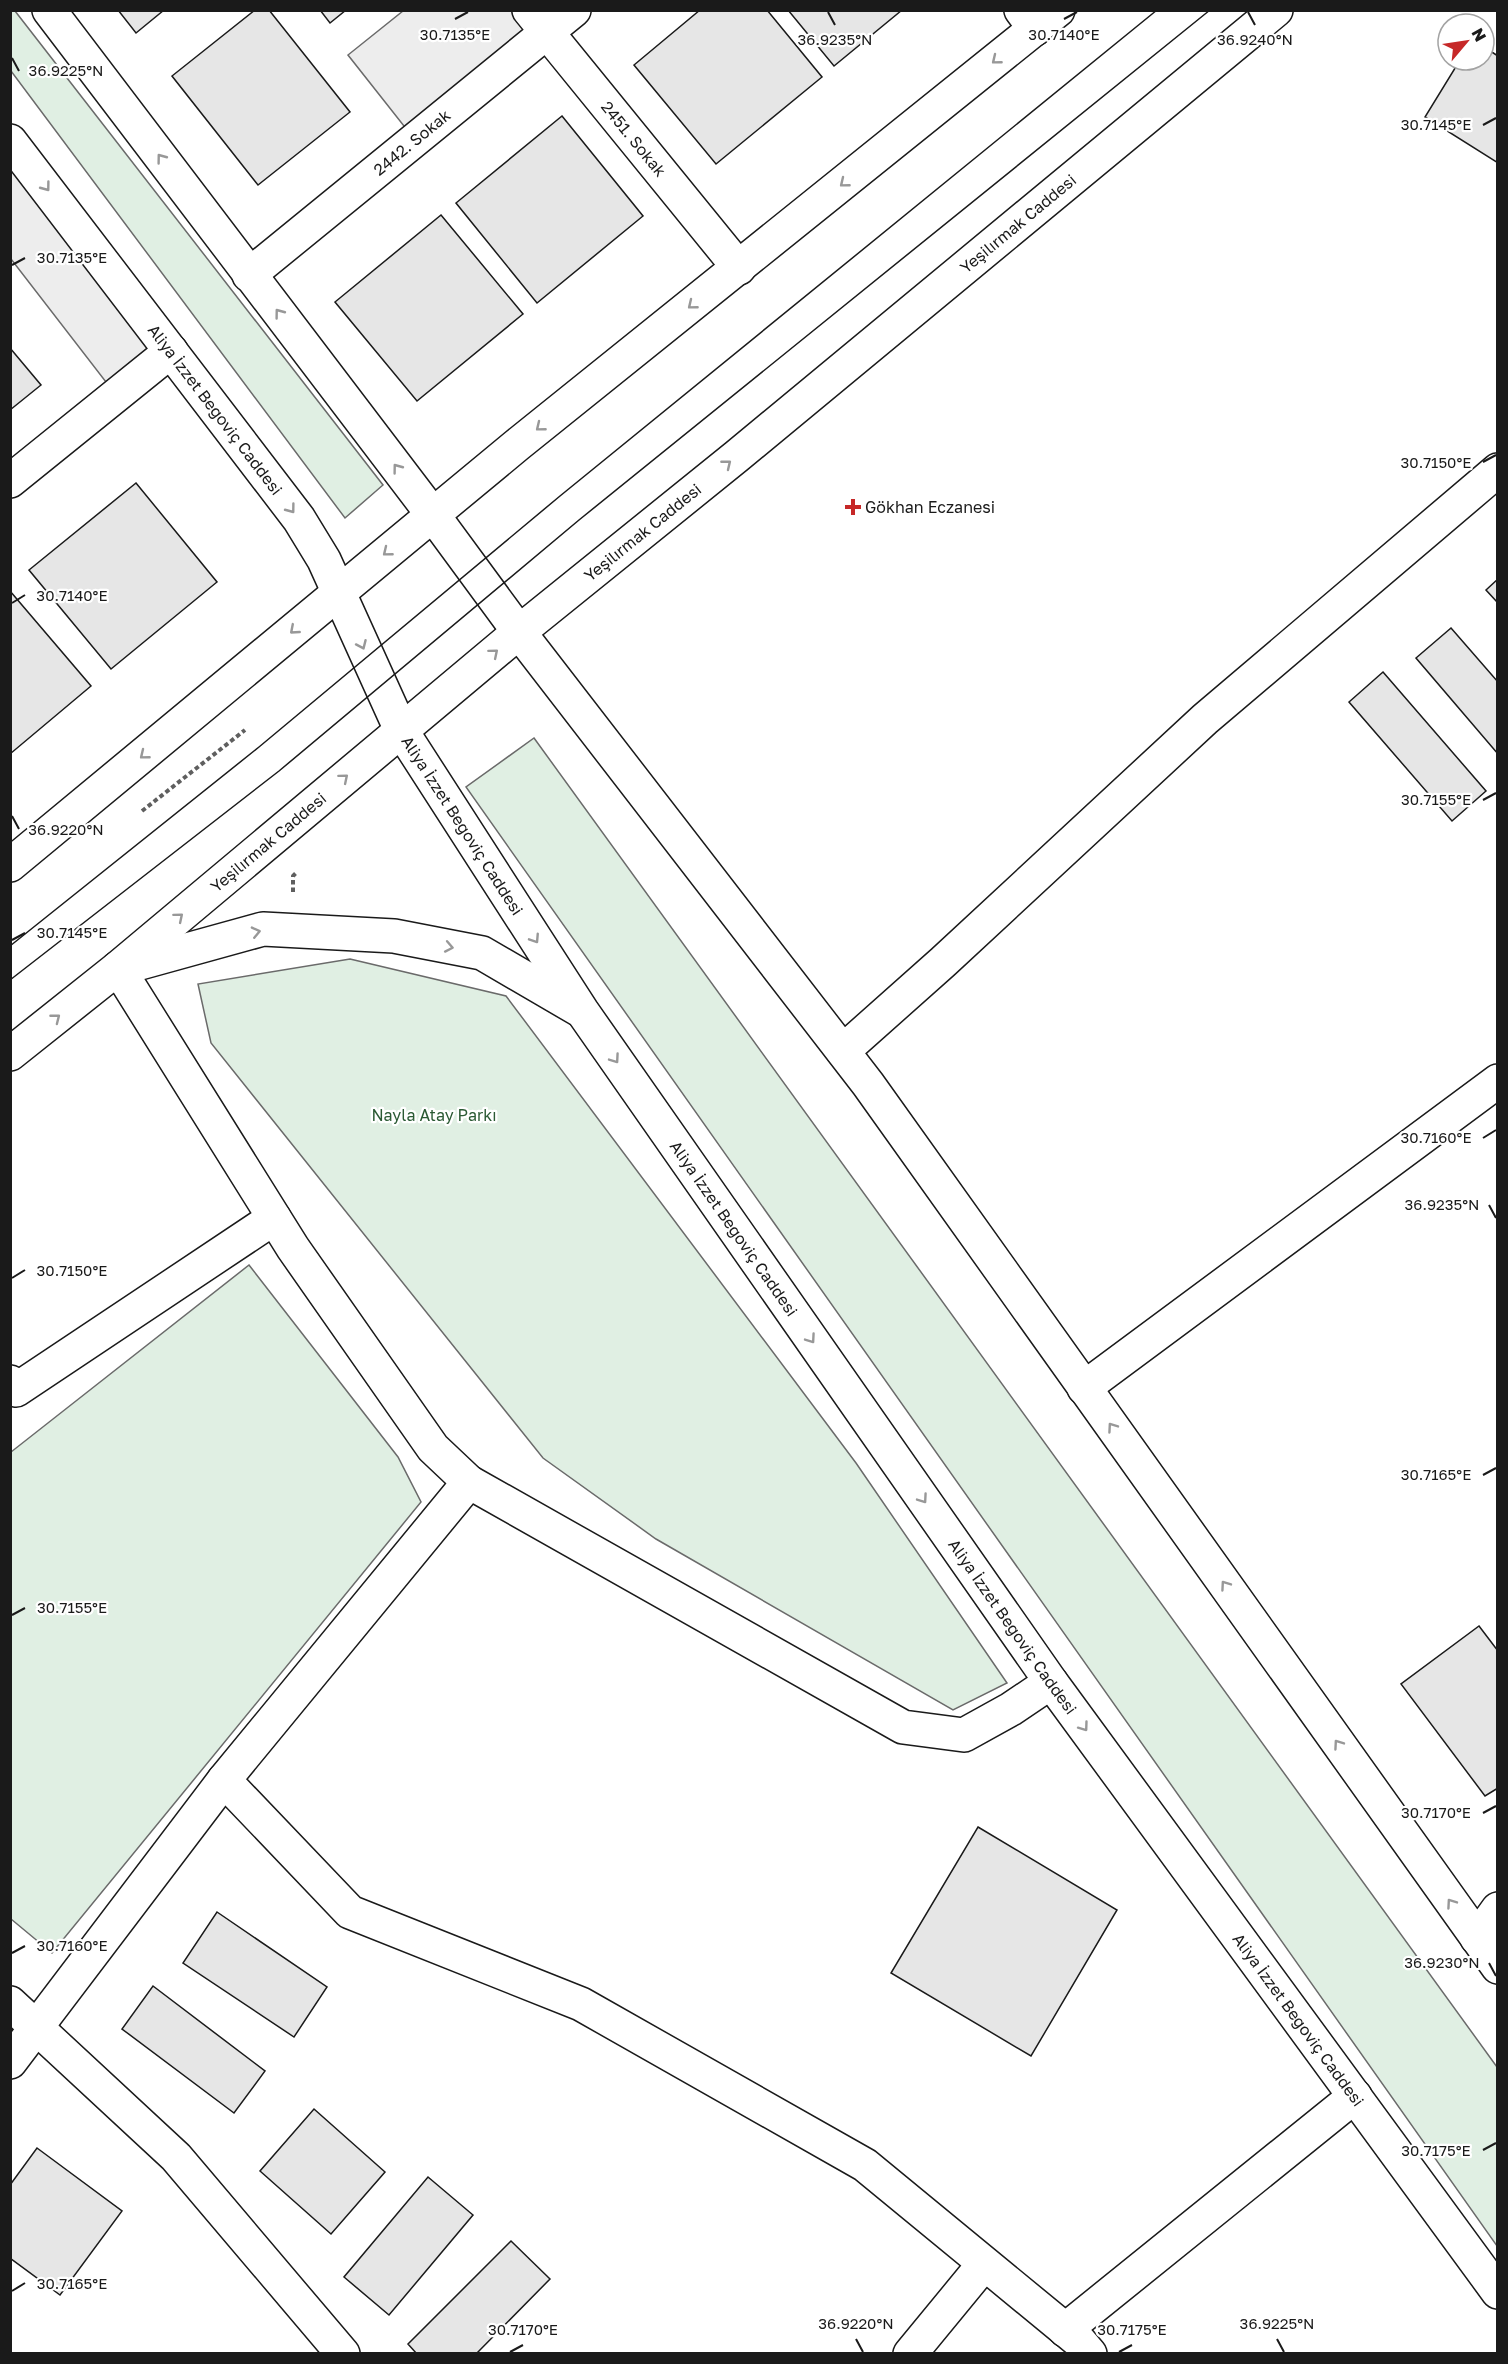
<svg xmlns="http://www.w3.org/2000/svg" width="1508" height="2364" font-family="'Golos Text',sans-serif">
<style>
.green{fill:#e0efe3;stroke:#6a6a6a;stroke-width:1.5}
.parking{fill:#ededed;stroke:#6a6a6a;stroke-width:1.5}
.building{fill:#e6e6e6;stroke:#1a1a1a;stroke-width:1.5}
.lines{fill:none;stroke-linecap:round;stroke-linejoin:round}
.minor-casing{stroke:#1a1a1a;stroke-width:36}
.major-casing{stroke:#1a1a1a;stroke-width:36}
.path{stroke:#5f5f5f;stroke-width:4;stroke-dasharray:4.5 3;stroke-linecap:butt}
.minor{stroke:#fff;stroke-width:33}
.major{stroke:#fff;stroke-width:33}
.tram{stroke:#1a1a1a;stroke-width:1.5}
.oneway{stroke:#989898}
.ticks{fill:none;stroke:#1a1a1a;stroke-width:2}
.poi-dot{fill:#c62828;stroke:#fff;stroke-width:2}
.labels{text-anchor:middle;stroke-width:4.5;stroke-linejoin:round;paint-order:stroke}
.street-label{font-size:16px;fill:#1a1a1a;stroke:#fff}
.poi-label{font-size:16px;fill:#1a1a1a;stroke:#fff;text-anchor:start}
.park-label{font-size:16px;fill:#2b5a34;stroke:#fff}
.ticks-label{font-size:15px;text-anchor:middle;fill:#1a1a1a;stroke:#fff;stroke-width:4.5;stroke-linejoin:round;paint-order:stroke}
</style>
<rect width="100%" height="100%" fill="#fff"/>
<path class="green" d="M11 10 15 11 383 485 345 518 11 71Z
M534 738 1497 2067V2246L466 787Z
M350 959 506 996 856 1463 1007 1683 953 1710 656 1539 543 1458 211 1043 198 984Z
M249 1265 398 1457 421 1502 52 1953 11 1919V1452Z"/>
<path class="parking" d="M403 11H529L547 32 415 140 348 55Z
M10 141 171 351 116 395 11 259Z"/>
<path class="building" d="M118 10H164L136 33Z
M255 10H269L350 112 258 185 172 76Z
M320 10H346L330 23Z
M700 10H767L822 77 716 164 634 65Z
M788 10H902L834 66Z
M1484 47 1498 56V163L1425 117 1460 60H1484Z
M562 116 643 216 537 303 456 203Z
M441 215 523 314 417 401 335 302Z
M10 348 41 385 10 410Z
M136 483 217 582 111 669 29 570Z
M1498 579V603L1486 590Z
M10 591 91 686 10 754Z
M1451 628 1498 682V754L1416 658Z
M1383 672 1486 791 1452 821 1349 702Z
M1479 1626 1498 1651V1788L1485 1796 1401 1684Z
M978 1827 1117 1910 1031 2056 891 1973Z
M217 1912 327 1987 294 2037 183 1963Z
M153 1986 265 2071 234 2113 122 2029Z
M314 2109 385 2172 331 2234 260 2171Z
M37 2148 122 2211 60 2295 10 2258V2185Z
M428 2177 473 2215 389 2315 344 2277Z
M511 2241 550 2279 476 2354H417L408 2344Z"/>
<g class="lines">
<g class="minor-casing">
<g id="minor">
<path id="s1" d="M529 10 739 268"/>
<path d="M1021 10 1035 29"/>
<path id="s2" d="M249 275 574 10"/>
<path d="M10 481 171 351"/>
<path d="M118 968 293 1248 433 1448 469 1482 903 1727 964 1735 1011 1709 1051 1682"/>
<path d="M843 1051 943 962 1205 719 1498 470"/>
<path d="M10 1382 16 1390 274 1218"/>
<path d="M1084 1388 1498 1081"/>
<path d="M224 1780 350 1912 581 2004 865 2165 1079 2341 1090 2354"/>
<path d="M1477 1938 1498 1909"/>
<path d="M10 2003 176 2157 343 2354"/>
<path d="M10 2062 224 1780 469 1482"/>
<path d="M1065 2330 1355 2096"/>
<path d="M910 2354 984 2264"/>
</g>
</g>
<g class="major-casing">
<g id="major">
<path d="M49 10 433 515 519 632 868 1084 1498 1967"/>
<path id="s3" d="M10 141 299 519 324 560 401 730 582 1011 1051 1682 1498 2292"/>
<path d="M10 865 517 445 1058 10"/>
<path d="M129 966 263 929 394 936 482 953 578 1009"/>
<path id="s4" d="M10 1054 118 968 519 632 737 456 1276 10"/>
</g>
</g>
<path class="path" d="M142 811 245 730
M293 892V876L296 873"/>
<use href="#minor" class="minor"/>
<use href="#major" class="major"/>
<path class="tram" d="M10 946 259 747 560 496 1157 10
M10 980 279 771 579 520 1210 10"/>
</g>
<defs><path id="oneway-chevron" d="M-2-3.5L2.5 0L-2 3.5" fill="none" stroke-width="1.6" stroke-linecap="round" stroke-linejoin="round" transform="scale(1.5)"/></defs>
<g class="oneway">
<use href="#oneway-chevron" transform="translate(996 60) rotate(141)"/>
<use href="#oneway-chevron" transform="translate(161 158) rotate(-127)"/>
<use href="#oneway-chevron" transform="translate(844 183) rotate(141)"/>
<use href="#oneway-chevron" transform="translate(46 187) rotate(53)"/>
<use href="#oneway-chevron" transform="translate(692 305) rotate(141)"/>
<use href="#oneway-chevron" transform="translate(279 313) rotate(-127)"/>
<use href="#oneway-chevron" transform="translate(540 427) rotate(141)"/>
<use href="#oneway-chevron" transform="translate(727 464) rotate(-39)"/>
<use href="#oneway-chevron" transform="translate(397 468) rotate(-127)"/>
<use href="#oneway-chevron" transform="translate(291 509) rotate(53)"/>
<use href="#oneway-chevron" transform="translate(387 552) rotate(141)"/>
<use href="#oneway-chevron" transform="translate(294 630) rotate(139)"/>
<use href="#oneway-chevron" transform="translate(362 645) rotate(66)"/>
<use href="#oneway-chevron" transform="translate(494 653) rotate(-40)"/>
<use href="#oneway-chevron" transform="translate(144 755) rotate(141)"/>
<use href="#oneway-chevron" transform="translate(344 778) rotate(-40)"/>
<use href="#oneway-chevron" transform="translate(179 917) rotate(-40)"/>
<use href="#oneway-chevron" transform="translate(256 932) rotate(-13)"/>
<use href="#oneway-chevron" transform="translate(535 939) rotate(57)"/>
<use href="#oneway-chevron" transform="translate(449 947) rotate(11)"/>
<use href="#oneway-chevron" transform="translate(56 1018) rotate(-38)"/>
<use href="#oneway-chevron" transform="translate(615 1059) rotate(55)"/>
<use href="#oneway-chevron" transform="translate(811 1339) rotate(55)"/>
<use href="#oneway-chevron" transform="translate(1112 1427) rotate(-125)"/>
<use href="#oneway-chevron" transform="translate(923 1499) rotate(55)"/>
<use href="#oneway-chevron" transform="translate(1225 1585) rotate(-125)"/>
<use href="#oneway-chevron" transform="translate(1084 1727) rotate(54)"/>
<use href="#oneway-chevron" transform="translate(1338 1744) rotate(-125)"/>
<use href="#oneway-chevron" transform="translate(1451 1903) rotate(-125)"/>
</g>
<path class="ticks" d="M828 12 835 25M1248 12 1255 25M455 19 468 12M1064 19 1077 12M12 58 19 71M1483 125 1496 118M12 265 25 258M1483 462 1496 455M12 603 25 595M1483 800 1496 793M12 816 19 829M12 940 25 933M1483 1138 1496 1130M1489 1205 1496 1218M12 1278 25 1270M1483 1475 1496 1468M12 1615 25 1608M1483 1813 1496 1806M12 1953 25 1946M1489 1963 1496 1976M1483 2150 1496 2143M12 2291 25 2283M856 2339 863 2352M1277 2339 1284 2352M510 2352 523 2345M1119 2352 1132 2345"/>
<path class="poi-dot" d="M850 498h6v6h6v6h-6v6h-6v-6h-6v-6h6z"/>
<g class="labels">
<g class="street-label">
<text dy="6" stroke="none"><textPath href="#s1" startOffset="166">2451. Sokak</textPath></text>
<text dy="6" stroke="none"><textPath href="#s2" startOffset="210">2442. Sokak</textPath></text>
<text dy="6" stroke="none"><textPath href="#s4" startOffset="1306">Yeşilırmak Caddesi</textPath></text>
<text dy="6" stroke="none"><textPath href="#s3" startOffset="338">Aliya İzzet Begoviç Caddesi</textPath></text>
<text dy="6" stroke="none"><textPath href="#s4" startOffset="820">Yeşilırmak Caddesi</textPath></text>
<text dy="6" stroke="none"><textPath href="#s3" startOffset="824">Aliya İzzet Begoviç Caddesi</textPath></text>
<text dy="6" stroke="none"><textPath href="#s4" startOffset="334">Yeşilırmak Caddesi</textPath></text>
<text dy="6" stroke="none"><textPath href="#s3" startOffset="1310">Aliya İzzet Begoviç Caddesi</textPath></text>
<text dy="6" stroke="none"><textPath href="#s3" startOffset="1796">Aliya İzzet Begoviç Caddesi</textPath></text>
<text dy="6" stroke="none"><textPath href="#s3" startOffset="2282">Aliya İzzet Begoviç Caddesi</textPath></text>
</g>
<g class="poi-label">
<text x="865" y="513">Gökhan Eczanesi</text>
</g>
<g class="park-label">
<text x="434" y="1121">Nayla Atay Parkı</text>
</g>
</g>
<g class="ticks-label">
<text x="455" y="40">30.7135°E</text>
<text x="1064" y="40">30.7140°E</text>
<text x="835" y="45">36.9235°N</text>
<text x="1255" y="45">36.9240°N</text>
<text x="66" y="76">36.9225°N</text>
<text x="1436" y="130">30.7145°E</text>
<text x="72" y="263">30.7135°E</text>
<text x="1436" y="468">30.7150°E</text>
<text x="72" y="601">30.7140°E</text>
<text x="1436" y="805">30.7155°E</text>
<text x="66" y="835">36.9220°N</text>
<text x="72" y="938">30.7145°E</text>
<text x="1436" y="1143">30.7160°E</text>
<text x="1442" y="1210">36.9235°N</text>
<text x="72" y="1276">30.7150°E</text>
<text x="1436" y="1480">30.7165°E</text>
<text x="72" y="1613">30.7155°E</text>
<text x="1436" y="1818">30.7170°E</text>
<text x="72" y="1951">30.7160°E</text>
<text x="1442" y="1968">36.9230°N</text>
<text x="1436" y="2156">30.7175°E</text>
<text x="72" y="2289">30.7165°E</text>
<text x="856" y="2329">36.9220°N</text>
<text x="1277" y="2329">36.9225°N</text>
<text x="523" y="2335">30.7170°E</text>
<text x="1132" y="2335">30.7175°E</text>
</g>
<rect width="1508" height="2364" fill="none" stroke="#1a1a1a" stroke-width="24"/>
<g transform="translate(1466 42) rotate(61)"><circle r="28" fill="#ffffff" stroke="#a3a3a3" stroke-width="1.5"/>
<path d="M0-4.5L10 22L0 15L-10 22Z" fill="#c62828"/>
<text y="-9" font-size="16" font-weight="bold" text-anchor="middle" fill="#1a1a1a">N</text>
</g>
</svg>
